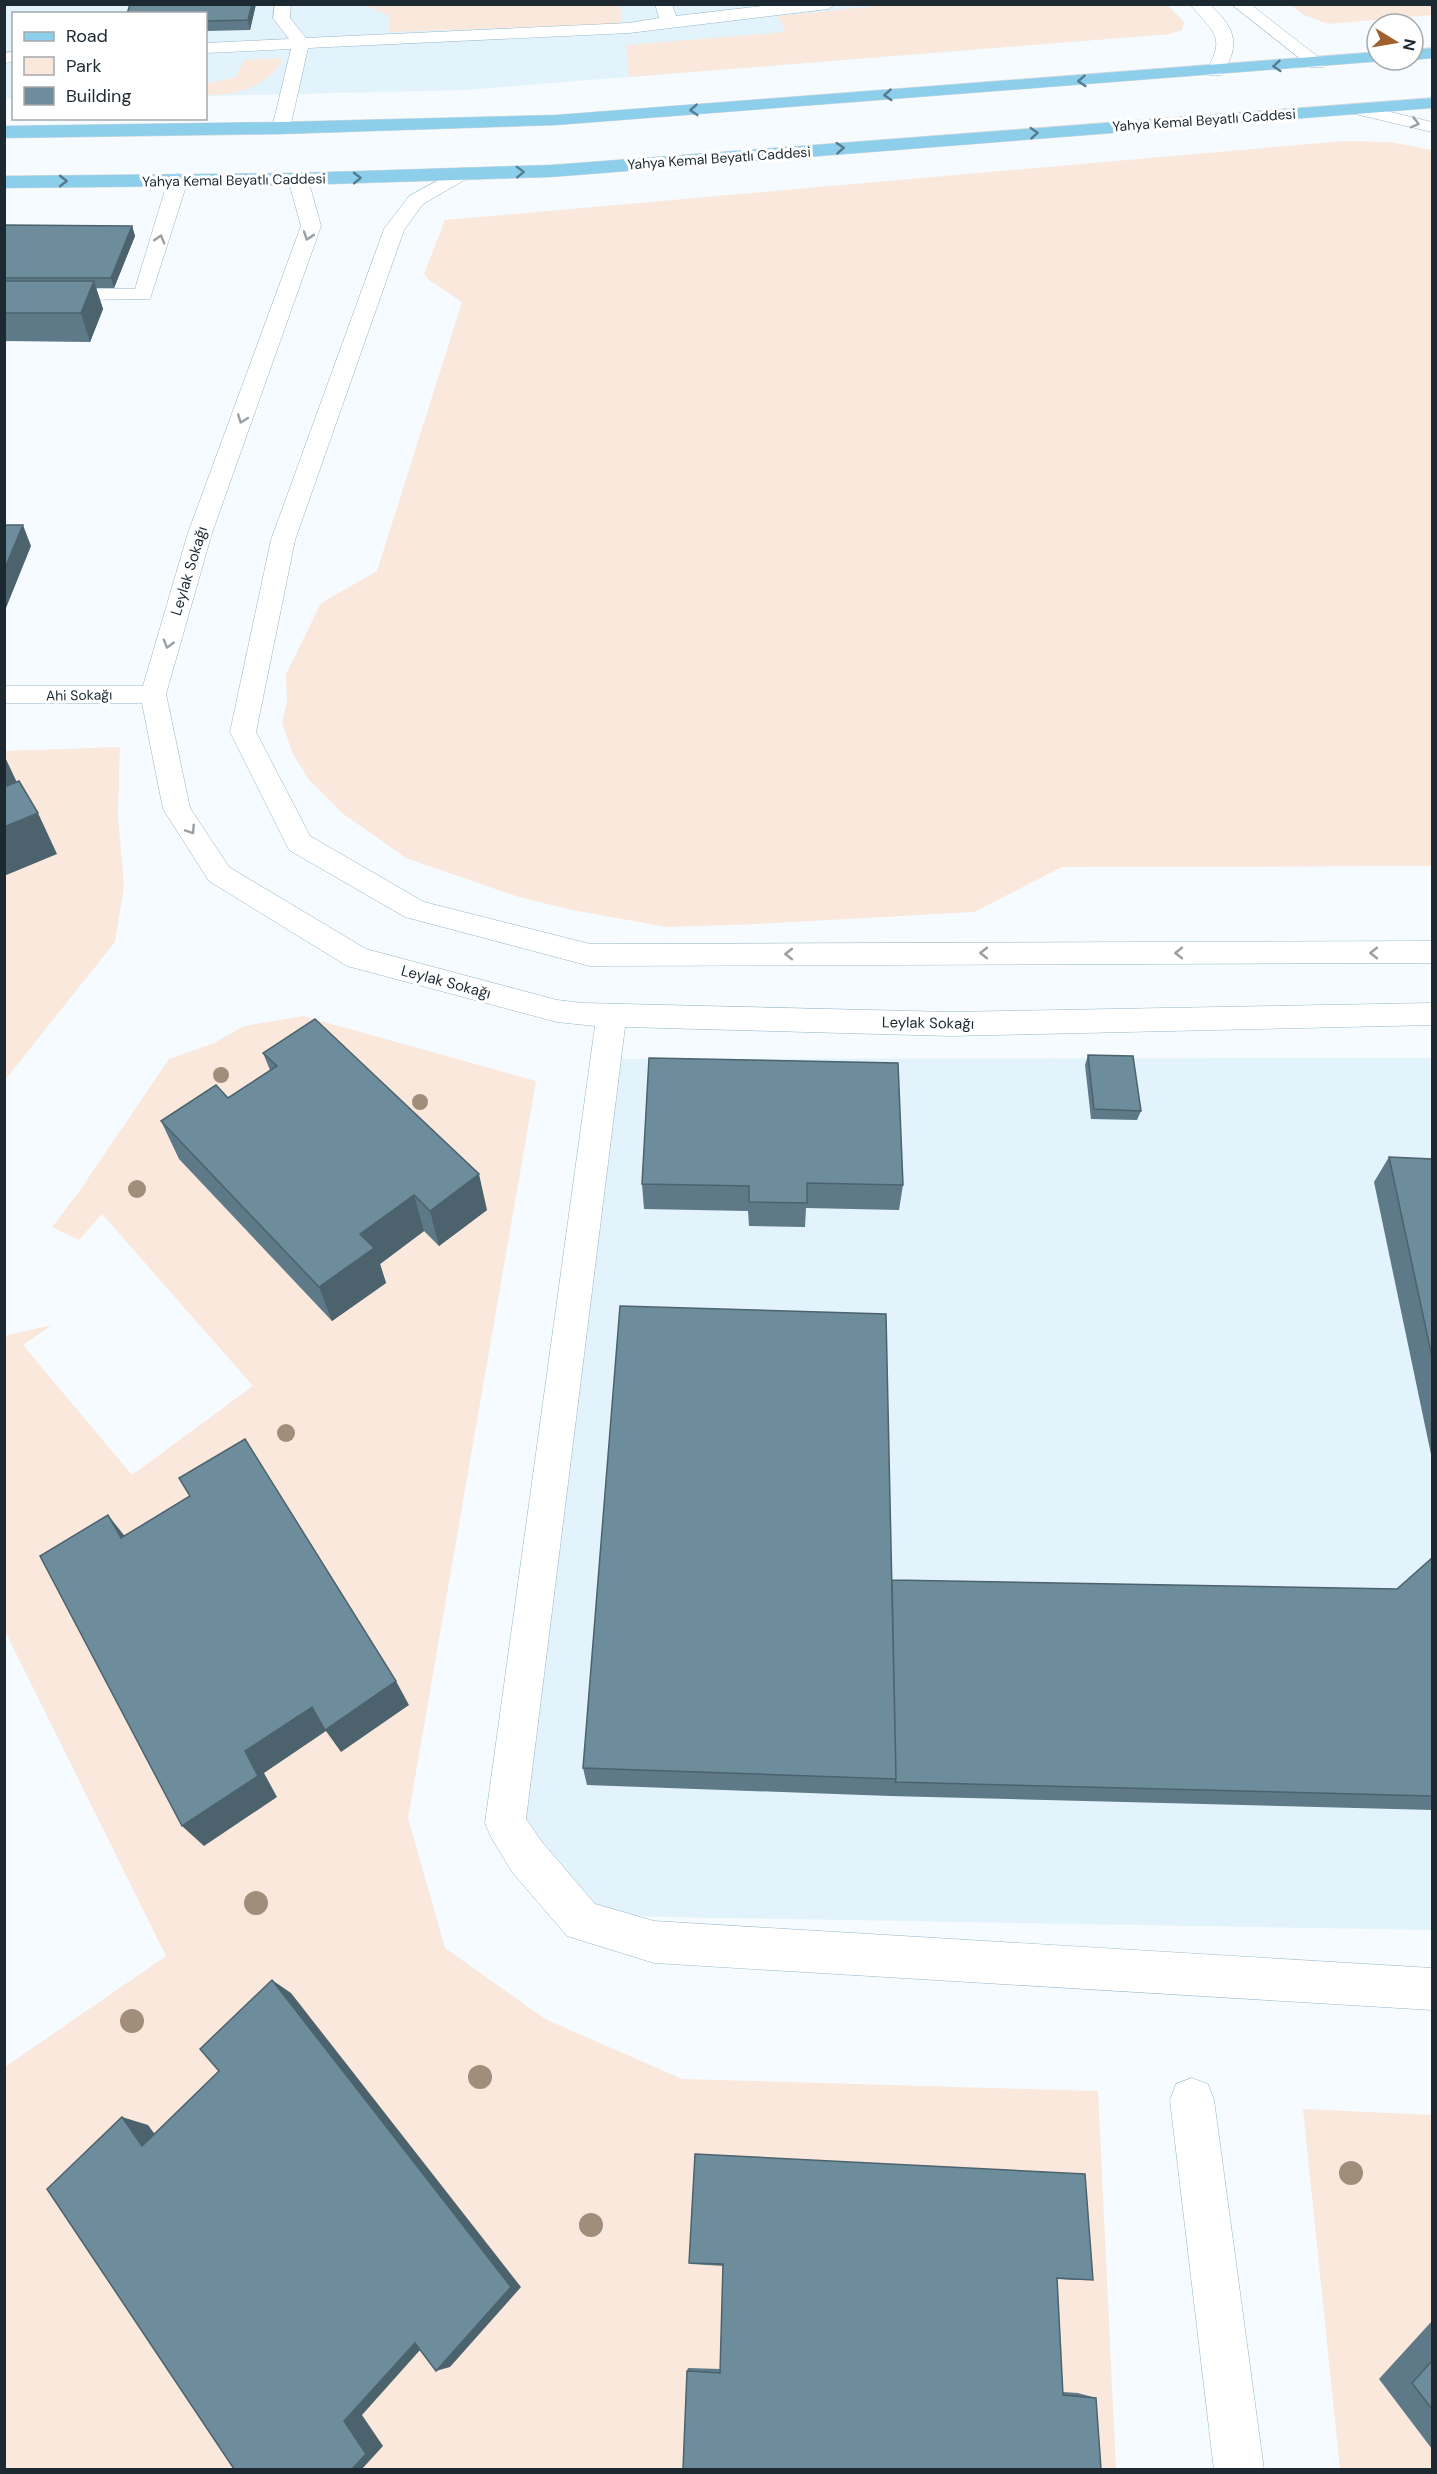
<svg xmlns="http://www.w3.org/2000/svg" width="1437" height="2474" font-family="'DM Sans',sans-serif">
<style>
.built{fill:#e2f3fc}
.green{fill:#fae8dc}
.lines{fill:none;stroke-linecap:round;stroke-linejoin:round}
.minor-casing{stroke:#95b6c7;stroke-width:1}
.major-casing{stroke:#d6d8da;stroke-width:1}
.minor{fill:#fff;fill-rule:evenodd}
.major{fill:#8dceeb;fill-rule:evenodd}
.tree{fill:#a28d7a}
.wall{fill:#5e7987}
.shaded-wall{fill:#4c636e}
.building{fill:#6d8d9d;stroke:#4c636e;stroke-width:1.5}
.oneway{stroke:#547c8e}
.oneway2{stroke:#999fa2}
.labels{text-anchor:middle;stroke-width:6;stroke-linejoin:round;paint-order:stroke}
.far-street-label{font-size:14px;fill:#1c2930;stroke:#fff}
.street-label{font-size:15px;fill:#1c2930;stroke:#fff}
</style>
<rect width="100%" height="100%" fill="#f5fbff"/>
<path class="built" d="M1167 4 1184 22 1182 30 1169 34 465 90 206 96V14H14L13 99H5L4 5Z
M1432 1058V1930L609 1916 557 1878 531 1834 507 1772 597 1059Z"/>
<path class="green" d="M365 5H620L622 22 617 24 389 32V16Z
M887 5H1167L1184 22 1182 30 1169 34 629 77 626 45 785 32 778 16Z
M1290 5H1432V15L1328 24 1304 15Z
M279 58 282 63C260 89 238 95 206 95V84L236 77 244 60Z
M1343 141 1390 142 1432 150V866L1062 867 974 912 757 924 667 927 572 910 519 897 406 858 342 813 309 780 293 754 282 723 287 701 286 674 321 603 377 571 462 302 429 280 424 274 445 220Z
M120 747 118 816 124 886 115 942 5 1080V751Z
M303 1016 536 1081 408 1818 445 1948 545 2019 682 2079 1098 2091 1116 2469 9 2470 5 2465V2067L166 1956 5 1631V1340L8 1335 52 1325 23 1345 132 1475 253 1386 102 1214 79 1240 52 1227 78 1193 169 1059 214 1043 244 1026Z
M1303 2109 1432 2115V2469H1340Z"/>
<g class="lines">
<g class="minor-casing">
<path id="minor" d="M275 4H291L290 18 306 38 629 23 659 18 655 4H672L676 16 779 4H836L828 9 629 33 308 48 290 128 288 132H274L272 128 291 49 206 53V43L289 39 273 18Z
M1190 4H1209C1235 27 1242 45 1221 75H1209L1206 71C1228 35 1211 31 1190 4Z
M1231 4H1250L1326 63 1323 67H1311Z
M14 52V62L4 63V53Z
M1357 104 1432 122V132L1351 113 1348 109 1351 105Z
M461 168 468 170 471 174 468 178 423 204 404 230 295 540 256 732 310 836 424 902 590 944 1432 941V963L590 966 405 917 289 850 230 732 271 540 384 229 409 196Z
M298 173 305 175 308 179 321 226 212 533 166 694 190 808 229 867 366 949 557 1000 583 1003 951 1012 1432 1003V1025L951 1036 625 1027 526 1819 542 1842 595 1904 654 1921 1432 1968V2010L654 1963 567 1936 512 1872 491 1837 485 1823 595 1026 557 1022 347 966 209 881 163 809 142 703H4V686H143L188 533 301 226 288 179 291 175Z
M178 174 185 176 188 180 150 299 4 301V289H135L168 180 171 176Z
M1192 2078 1208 2084 1214 2100 1264 2470H1214L1170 2100 1176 2084Z"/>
</g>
<g class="major-casing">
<path id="major" d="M1432 48V58L1413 60H1412L1413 50Z
M1377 52V60L1383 61 556 125 281 134 4 138V126L281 122 556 115Z
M1432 98V108L551 177 298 185 4 188V176L298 173 551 165Z"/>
</g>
<use href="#minor" class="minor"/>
<use href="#major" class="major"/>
</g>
<g class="tree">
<circle cx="221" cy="1075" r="8"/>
<circle cx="420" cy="1102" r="8"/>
<circle cx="137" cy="1189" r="9"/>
<circle cx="286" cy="1433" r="9"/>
<circle cx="256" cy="1903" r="12"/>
<circle cx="132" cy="2021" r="12"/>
<circle cx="480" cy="2077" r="12"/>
<circle cx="1351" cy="2173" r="12"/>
<circle cx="591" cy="2225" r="12"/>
</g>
<path class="wall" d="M256 4 250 30 206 31V14Z
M4 225 132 226 135 236 114 288H96L103 309 90 342 4 341Z
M263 1053 487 1210 439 1246 424 1231 380 1264 386 1283 332 1321 179 1159 161 1121 228 1098 270 1070Z
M1088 1055 1141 1111 1137 1120 1091 1119 1085 1065Z
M649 1058 903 1185 899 1210 806 1208 805 1227 749 1226 748 1211 644 1209 642 1184Z
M1389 1157 1432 1159V1459L1374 1182Z
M1432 1558V1810L890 1796 587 1785 583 1768 892 1580 1397 1589Z
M695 2154 1093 2280H1075L1057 2279 1063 2392 1078 2393 1096 2398 687 2371 688 2368 720 2369 723 2266 691 2264 689 2263Z
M1432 2321V2449L1379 2379Z"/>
<path class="shaded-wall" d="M252 4H256L250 30 248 20Z
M132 226 135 236 114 288 111 278Z
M94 281 103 309 90 342 81 313Z
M23 525 31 546 6 608 4 605V570Z
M4 755 21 791 4 798Z
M38 813 57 854 4 876V827Z
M479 1174 487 1210 439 1246 430 1211Z
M414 1195 424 1231 380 1264 386 1283 332 1321 319 1287 360 1234Z
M108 1515 131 1544 121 1538Z
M396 1681 409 1705 341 1752 326 1731 264 1773 277 1797 204 1846 182 1826 245 1751 312 1707Z
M272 1980 291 1993 521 2287 450 2367 436 2371Z
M122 2117 148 2125 168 2152 142 2146Z
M429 2340 362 2415 383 2446 362 2469H352L344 2421 415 2343Z"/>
<path class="building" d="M130 4H252L248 20 206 21V14H127Z
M4 225 132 226 111 278H4Z
M4 281H94L81 313H4Z
M4 525H23L4 570Z
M19 781 38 813 4 827V787Z
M315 1019 479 1174 430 1211 414 1195 360 1234 374 1248 319 1287 161 1121 216 1085 228 1098 277 1066 263 1053Z
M1088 1055 1133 1056 1141 1111 1094 1109Z
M649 1058 898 1063 903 1185 807 1183V1203L749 1202V1186L642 1184Z
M1389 1157 1432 1159V1357Z
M620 1306 886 1314 896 1779 583 1768Z
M245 1439 396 1681 325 1730 312 1707 245 1751 258 1776 182 1826 40 1556 108 1515 121 1538 190 1496 179 1478Z
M1432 1558V1796L895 1782 896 1779 892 1580 1397 1589Z
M272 1980 511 2287 436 2371 415 2343 344 2421 366 2454 352 2469H234L47 2189 122 2117 142 2146 219 2071 200 2049Z
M695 2154 1085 2174 1093 2280 1057 2278 1063 2395 1096 2398 1101 2469H683L687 2371 720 2373 723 2264 689 2263Z
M1432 2361V2409L1412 2383Z"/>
<defs><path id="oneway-chevron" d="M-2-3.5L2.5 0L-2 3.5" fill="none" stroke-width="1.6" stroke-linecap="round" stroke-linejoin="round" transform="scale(1.5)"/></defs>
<g class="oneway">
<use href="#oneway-chevron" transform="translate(1277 66) rotate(175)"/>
<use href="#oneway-chevron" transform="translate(1082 81) rotate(176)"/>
<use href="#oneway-chevron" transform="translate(888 95) rotate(176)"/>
<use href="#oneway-chevron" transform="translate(694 110) rotate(176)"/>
<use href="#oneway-chevron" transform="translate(1034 133) rotate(-4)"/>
<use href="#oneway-chevron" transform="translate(840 148) rotate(-4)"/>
<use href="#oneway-chevron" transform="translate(520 172) rotate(-2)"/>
<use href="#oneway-chevron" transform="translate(357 178) rotate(-1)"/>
<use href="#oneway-chevron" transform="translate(63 181)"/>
</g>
<g class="oneway2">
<use href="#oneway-chevron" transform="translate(1415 123) rotate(14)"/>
<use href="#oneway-chevron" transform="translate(308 236) rotate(109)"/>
<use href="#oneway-chevron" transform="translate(160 239) rotate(-73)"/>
<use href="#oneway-chevron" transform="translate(242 419) rotate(110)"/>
<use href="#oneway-chevron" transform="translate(168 644) rotate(106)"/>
<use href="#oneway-chevron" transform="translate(191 830) rotate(57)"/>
<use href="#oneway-chevron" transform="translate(984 953) rotate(180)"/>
<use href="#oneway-chevron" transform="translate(1179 953) rotate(180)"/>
<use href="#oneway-chevron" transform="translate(1374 953) rotate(180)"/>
<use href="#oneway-chevron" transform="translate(789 954) rotate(180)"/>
</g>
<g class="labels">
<g class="far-street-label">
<text transform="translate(1204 120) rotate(-4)" y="5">Yahya Kemal Beyatlı Caddesi</text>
<text transform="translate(719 158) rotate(-4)" y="5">Yahya Kemal Beyatlı Caddesi</text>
<text transform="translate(234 180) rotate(-1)" y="5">Yahya Kemal Beyatlı Caddesi</text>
<text transform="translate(79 695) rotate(-1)" y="5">Ahi Sokağı</text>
</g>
<g class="street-label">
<text transform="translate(189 571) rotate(-73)" y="5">Leylak Sokağı</text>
<text transform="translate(446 982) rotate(15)" y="5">Leylak Sokağı</text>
<text transform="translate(928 1023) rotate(1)" y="5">Leylak Sokağı</text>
</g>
</g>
<rect width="1437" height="2474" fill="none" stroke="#1c2930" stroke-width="12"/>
<rect x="12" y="12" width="195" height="108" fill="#ffffff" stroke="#a4a9ac" stroke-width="1.5"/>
<rect x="24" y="32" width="30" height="9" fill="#8dceeb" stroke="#a4a9ac" stroke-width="1.5"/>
<text x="66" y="42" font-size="18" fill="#1c2930">Road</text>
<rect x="24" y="57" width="30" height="18" fill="#fae8dc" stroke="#a4a9ac" stroke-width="1.5"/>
<text x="66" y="72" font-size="18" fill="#1c2930">Park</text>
<rect x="24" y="87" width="30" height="18" fill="#6d8d9d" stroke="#a4a9ac" stroke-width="1.5"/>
<text x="66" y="102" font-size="18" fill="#1c2930">Building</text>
<g transform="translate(1395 42) rotate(101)"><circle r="28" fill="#ffffff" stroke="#a4a9ac" stroke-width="1.5"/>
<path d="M0-4.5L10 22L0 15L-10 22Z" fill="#a05f2b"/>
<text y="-9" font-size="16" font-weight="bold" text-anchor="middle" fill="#1c2930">N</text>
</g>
</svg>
